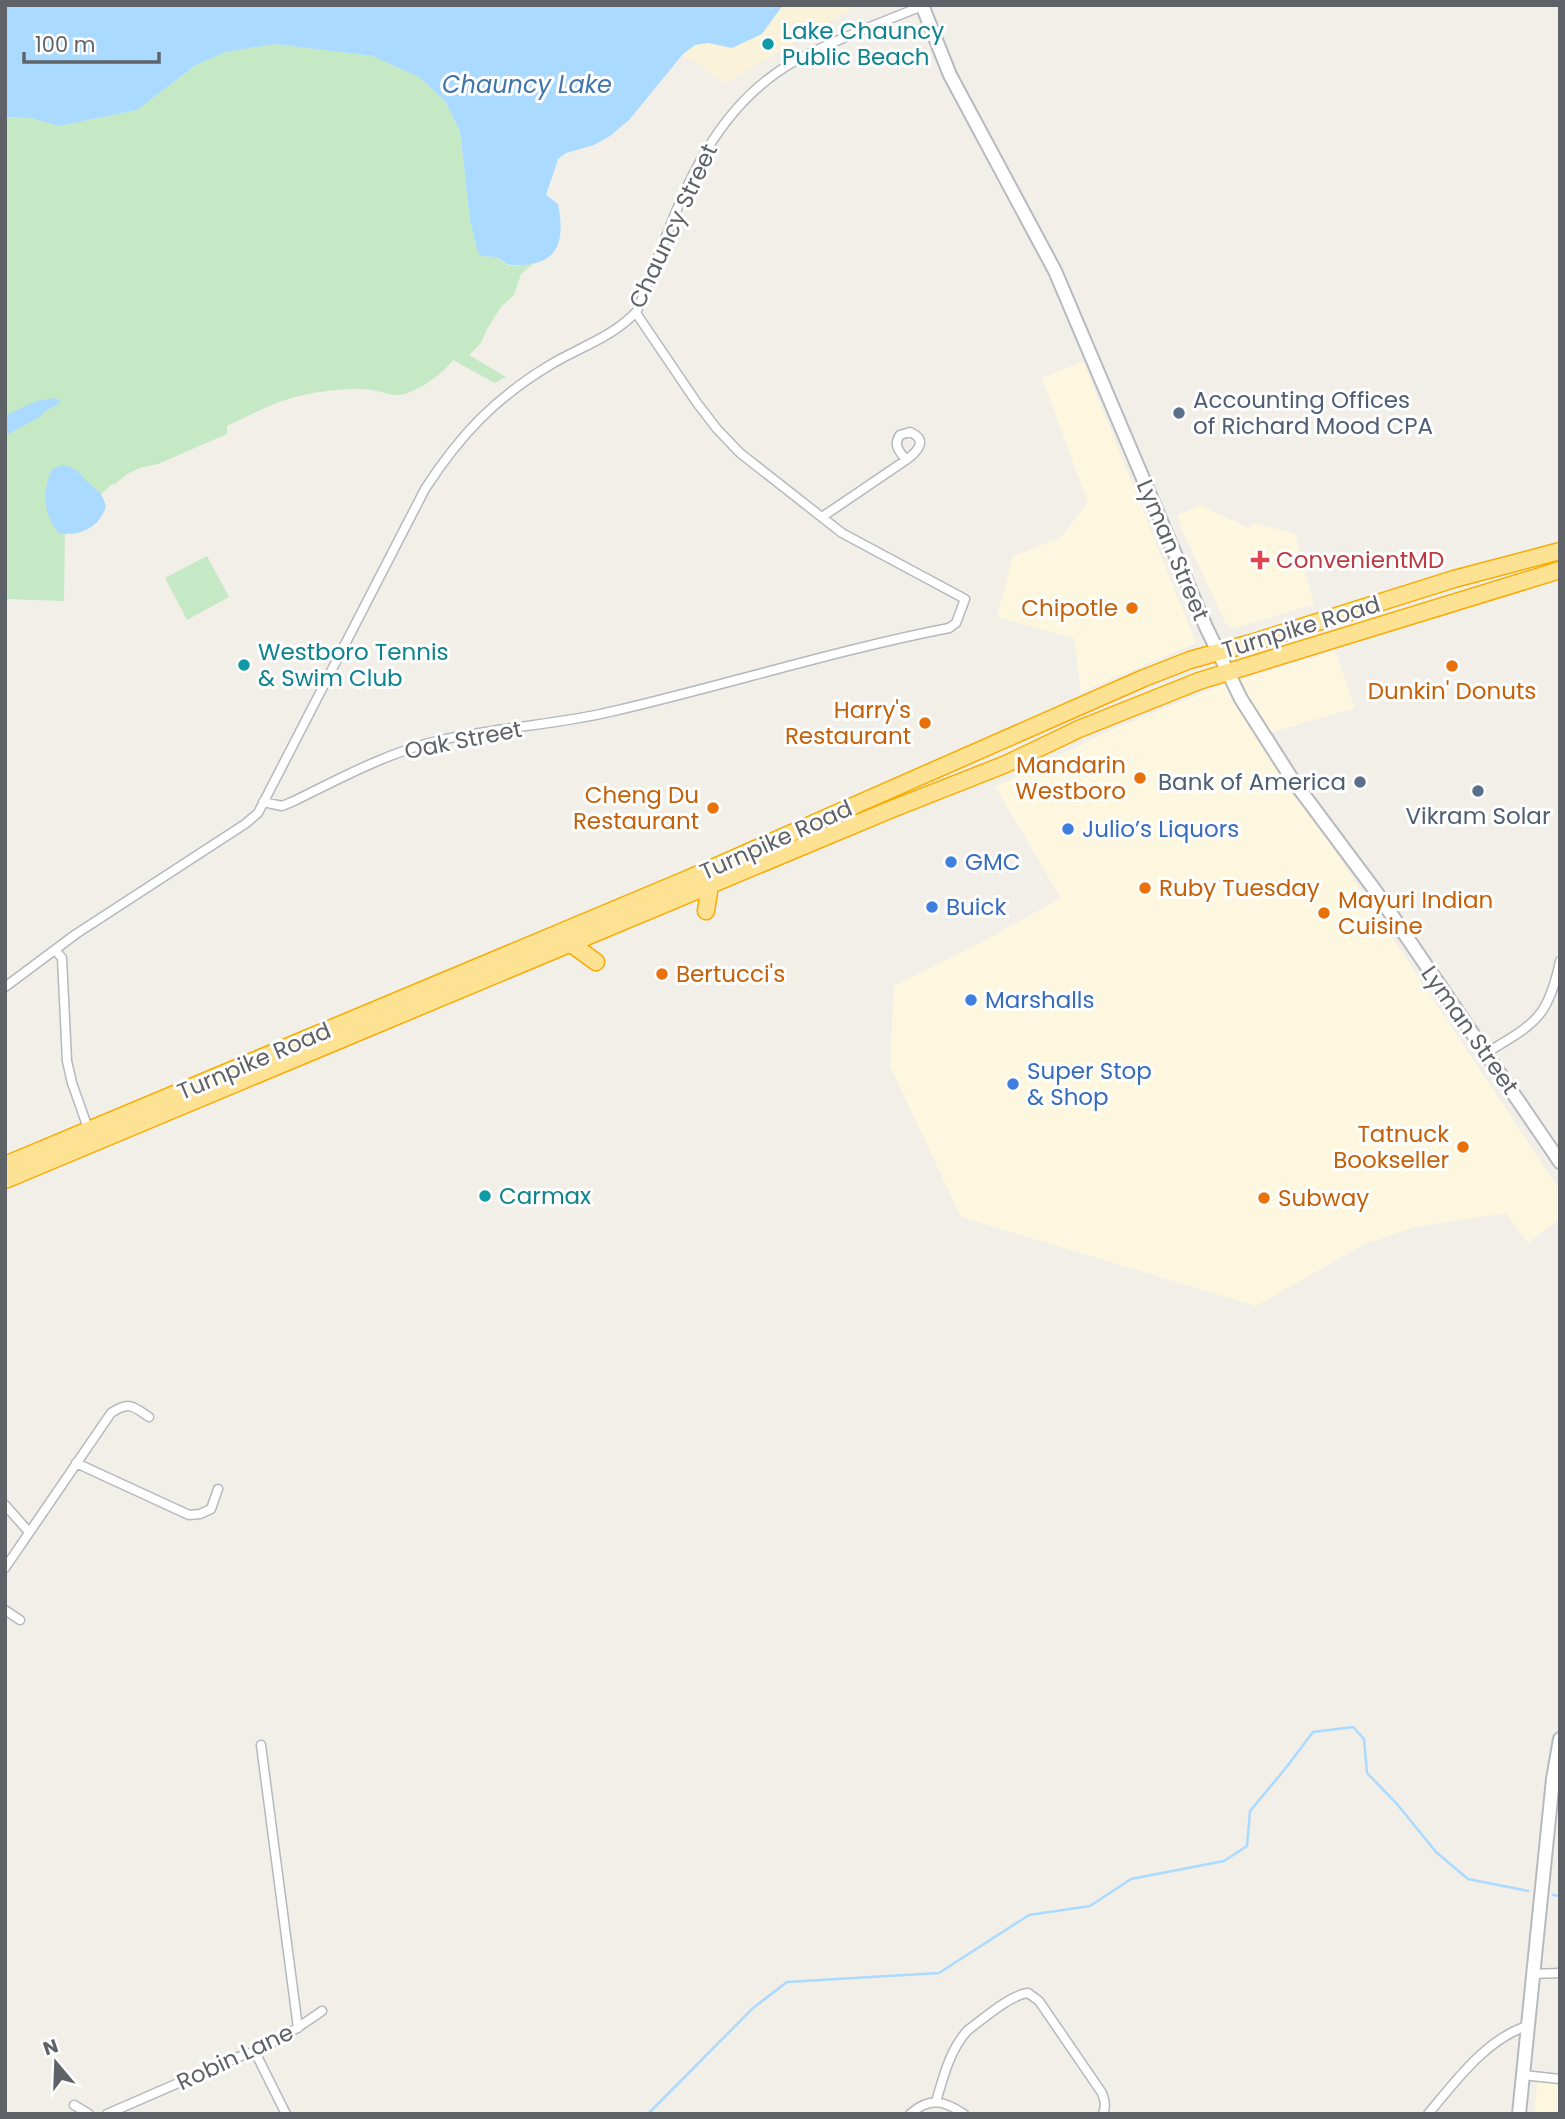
<svg xmlns="http://www.w3.org/2000/svg" width="1565" height="2119" font-family="Poppins,sans-serif">
<style>
.commercial{fill:#fef7e0}
.green{fill:#c5e8c5}
.sand{fill:#fbf3d9}
.water{fill:#aadaff}
.lines{fill:none;stroke-linecap:round;stroke-linejoin:round}
.stream{stroke:#aadaff;stroke-width:2.5}
.street-casing{stroke:#b5b8bc;stroke-width:11}
.secondary-casing{stroke:#b6babf;stroke-width:16}
.highway-casing{stroke:#f9ab00;stroke-width:19}
.street{stroke:#fff;stroke-width:8}
.secondary{stroke:#fff;stroke-width:12}
.highway{stroke:#fde293;stroke-width:16}
.culture-dot{fill:#0f9aa8;stroke:#fff;stroke-width:2.5}
.service-dot{fill:#5c6f8a;stroke:#fff;stroke-width:2.5}
.health-dot{fill:#e0444e;stroke:#fff;stroke-width:2.5}
.food-dot{fill:#e8710a;stroke:#fff;stroke-width:2.5}
.shop-dot{fill:#3f7fe0;stroke:#fff;stroke-width:2.5}
.labels{text-anchor:middle;stroke-width:6;stroke-linejoin:round;paint-order:stroke}
.culture-label{font-size:23px;fill:#0d838f;stroke:#fff;text-anchor:start}
.street-label{font-size:23px;fill:#5f6368;stroke:#fff}
.service-label{font-size:23px;fill:#4e5e75;stroke:#fff;text-anchor:start}
.health-label{font-size:23px;fill:#be3a42;stroke:#fff;text-anchor:start}
.food-label{font-size:23px;fill:#c56008;stroke:#fff;text-anchor:end}
.shop-label{font-size:23px;fill:#366cbe;stroke:#fff;text-anchor:start}
.water-label{font-size:24px;font-style:italic;fill:#4174aa;stroke:#fff}
</style>
<rect width="100%" height="100%" fill="#f1efe8"/>
<path class="commercial" d="M1083 361 1196 643 1081 692 1074 638 997 617 1013 556 1060 538 1088 502 1042 378Z
M1200 505 1248 528 1255 523 1295 534 1314 604 1240 627 1235 628 1226 624 1180 525 1178 515Z
M1335 651 1355 708 1259 736 1560 1191V1219L1528 1243 1506 1213 1415 1227 1363 1245 1256 1306 961 1217 890 1066 894 986 980 943 1061 898 995 787 1107 732 1218 687Z
M1537 2081 1560 2083V2114H1535Z"/>
<path class="green" d="M275 44 372 56 419 77 445 101 460 131 470 220 477 250 481 256 496 257 509 266 533 264 521 274 514 295 501 307 487 329 481 343 469 355 506 377 495 383 453 360C443 374 412 397 394 395 383 393 373 389 362 389 347 388 318 392 303 395 276 401 252 414 227 426V434L220 437 158 464 140 468 127 474 114 485 112 484 65 527 64 601 5 599V117L31 118 59 126 137 110 196 65 226 52Z
M207 556 229 597 187 620 165 578Z"/>
<path class="sand" d="M783 5H858L725 83 683 54 695 45 708 43 732 48 762 34Z"/>
<path class="water" d="M5 5H783L762 34 732 48 708 43 695 45 683 54 629 120 610 136 594 145 566 153 558 159 546 195 558 204C566 244 557 267 512 265 506 265 503 261 498 258 493 256 486 257 481 256L477 250 470 220 460 131 445 101 419 77 372 56 275 44 226 52 196 65 137 110 59 126 31 118 5 117Z
M56 398 61 403 45 411 41 416 5 436V416L36 401Z
M63 465C81 470 77 472 90 484 99 492 102 493 106 506 100 527 80 537 59 533 43 515 42 490 52 469Z"/>
<g class="lines">
<path class="stream" d="M1553 1895 1560 1896
M648 2114 753 2008 787 1982 939 1973 1029 1915 1090 1906 1131 1879 1224 1861 1247 1846 1250 1811 1285 1769 1313 1732 1353 1727 1364 1739 1367 1773 1397 1804 1436 1852 1468 1879 1528 1891"/>
<g class="street-casing">
<path id="street" d="M822 517 906 460C917 452 929 440 910 432L900 435C893 445 899 451 906 460
M263 802 282 806 294 801C341 778 388 752 441 740 498 727 557 725 614 711 726 685 836 650 949 628L956 623 965 599 842 533 740 453 717 429 697 403 636 313
M55 950 62 958 67 1061 72 1083 89 1131
M5 987 76 934 245 824 258 813 425 489C460 435 495 398 550 365 580 347 613 337 637 311 675 218 701 114 795 61 833 40 881 23 922 6
M1486 1053C1534 1024 1548 1019 1560 961
M76 1463 189 1515 200 1514 211 1509 218 1489
M5 1505 29 1532
M5 1568 111 1413C129 1401 133 1406 149 1417
M5 1610 20 1620
M261 1745 298 2028
M1532 1974 1560 1973
M255 2052 286 2114
M1523 2075 1560 2079
M936 2102C943 2078 950 2049 968 2030 983 2019 1010 1995 1028 1993L1039 2001 1102 2093C1105 2101 1106 2106 1103 2114
M74 2105 89 2114
M107 2114 238 2057C269 2048 296 2029 322 2011
M910 2114C930 2097 943 2100 964 2114
M1428 2114C1455 2082 1486 2039 1527 2026"/>
</g>
<g class="secondary-casing">
<path id="secondary" d="M922 5 950 75 1055 271 1206 627 1241 699 1292 779 1374 889 1560 1162
M1519 2114 1553 1779 1560 1739"/>
</g>
<g class="highway-casing">
<path id="highway" d="M706 911 710 885
M570 943 596 962
M5 1165 685 880 1144 678 1190 660 1251 643 1454 579 1560 551
M5 1180 892 809 1006 764 1079 729 1199 681 1560 570"/>
</g>
<use href="#street" class="street"/>
<use href="#secondary" class="secondary"/>
<use href="#highway" class="highway"/>
</g>
<g class="culture-dot">
<circle cx="768" cy="44" r="7"/>
<circle cx="244" cy="665" r="7"/>
<circle cx="485" cy="1196" r="7"/>
</g>
<g class="service-dot">
<circle cx="1179" cy="413" r="7"/>
<circle cx="1360" cy="782" r="7"/>
<circle cx="1478" cy="791" r="7"/>
</g>
<path class="health-dot" d="M1256.5 549.5h7v7h7v7h-7v7h-7v-7h-7v-7h7z"/>
<g class="food-dot">
<circle cx="1132" cy="608" r="7"/>
<circle cx="1452" cy="666" r="7"/>
<circle cx="925" cy="723" r="7"/>
<circle cx="1140" cy="778" r="7"/>
<circle cx="713" cy="808" r="7"/>
<circle cx="1145" cy="888" r="7"/>
<circle cx="1324" cy="913" r="7"/>
<circle cx="662" cy="974" r="7"/>
<circle cx="1463" cy="1147" r="7"/>
<circle cx="1264" cy="1198" r="7"/>
</g>
<g class="shop-dot">
<circle cx="1068" cy="829" r="7"/>
<circle cx="951" cy="862" r="7"/>
<circle cx="932" cy="907" r="7"/>
<circle cx="971" cy="1000" r="7"/>
<circle cx="1013" cy="1084" r="7"/>
</g>
<g class="labels">
<g class="culture-label">
<text x="782" y="39">Lake Chauncy<tspan x="782" dy="26">Public Beach</tspan></text>
<text x="258" y="660">Westboro Tennis<tspan x="258" dy="26">&amp; Swim Club</tspan></text>
<text x="499" y="1204">Carmax</text>
</g>
<g class="street-label">
<text transform="translate(673 226) rotate(-65)" y="8">Chauncy Street</text>
<text transform="translate(1173 550) rotate(67)" y="8">Lyman Street</text>
<text transform="translate(1301 627) rotate(-17)" y="8">Turnpike Road</text>
<text transform="translate(463 740) rotate(-11)" y="8">Oak Street</text>
<text transform="translate(776 840) rotate(-24)" y="8">Turnpike Road</text>
<text transform="translate(1470 1030) rotate(55)" y="8">Lyman Street</text>
<text transform="translate(254 1061) rotate(-23)" y="8">Turnpike Road</text>
<text transform="translate(235 2057) rotate(-25)" y="8">Robin Lane</text>
</g>
<g class="service-label">
<text x="1193" y="408">Accounting Offices<tspan x="1193" dy="26">of Richard Mood CPA</tspan></text>
<text x="1346" y="790" text-anchor="end">Bank of America</text>
<text x="1478" y="824" text-anchor="middle">Vikram Solar</text>
</g>
<g class="health-label">
<text x="1276" y="568">ConvenientMD</text>
</g>
<g class="food-label">
<text x="1118" y="616">Chipotle</text>
<text x="1452" y="699" text-anchor="middle">Dunkin' Donuts</text>
<text x="911" y="718">Harry's<tspan x="911" dy="26">Restaurant</tspan></text>
<text x="1126" y="773">Mandarin<tspan x="1126" dy="26">Westboro</tspan></text>
<text x="699" y="803">Cheng Du<tspan x="699" dy="26">Restaurant</tspan></text>
<text x="1159" y="896" text-anchor="start">Ruby Tuesday</text>
<text x="1338" y="908" text-anchor="start">Mayuri Indian<tspan x="1338" dy="26">Cuisine</tspan></text>
<text x="676" y="982" text-anchor="start">Bertucci's</text>
<text x="1449" y="1142">Tatnuck<tspan x="1449" dy="26">Bookseller</tspan></text>
<text x="1278" y="1206" text-anchor="start">Subway</text>
</g>
<g class="shop-label">
<text x="1082" y="837">Julio’s Liquors</text>
<text x="965" y="870">GMC</text>
<text x="946" y="915">Buick</text>
<text x="985" y="1008">Marshalls</text>
<text x="1027" y="1079">Super Stop<tspan x="1027" dy="26">&amp; Shop</tspan></text>
</g>
<g class="water-label">
<text x="527" y="93">Chauncy Lake</text>
</g>
</g>
<rect width="1565" height="2119" fill="none" stroke="#5f6368" stroke-width="14"/>
<g transform="translate(56 2063) rotate(341)" stroke="#ffffff" stroke-width="5" paint-order="stroke">
<path d="M0-5L12 26L0 18L-12 26Z" fill="#5f6368"/>
<text y="-10" font-size="19" font-weight="bold" text-anchor="middle" fill="#5f6368">N</text>
</g>
<path d="M24 52v10h135v-10" fill="none" stroke="#5f6368" stroke-width="3.5"/>
<text x="35" y="52" font-size="21" fill="#5f6368" stroke="#ffffff" stroke-width="5" paint-order="stroke">100 m</text>
</svg>
